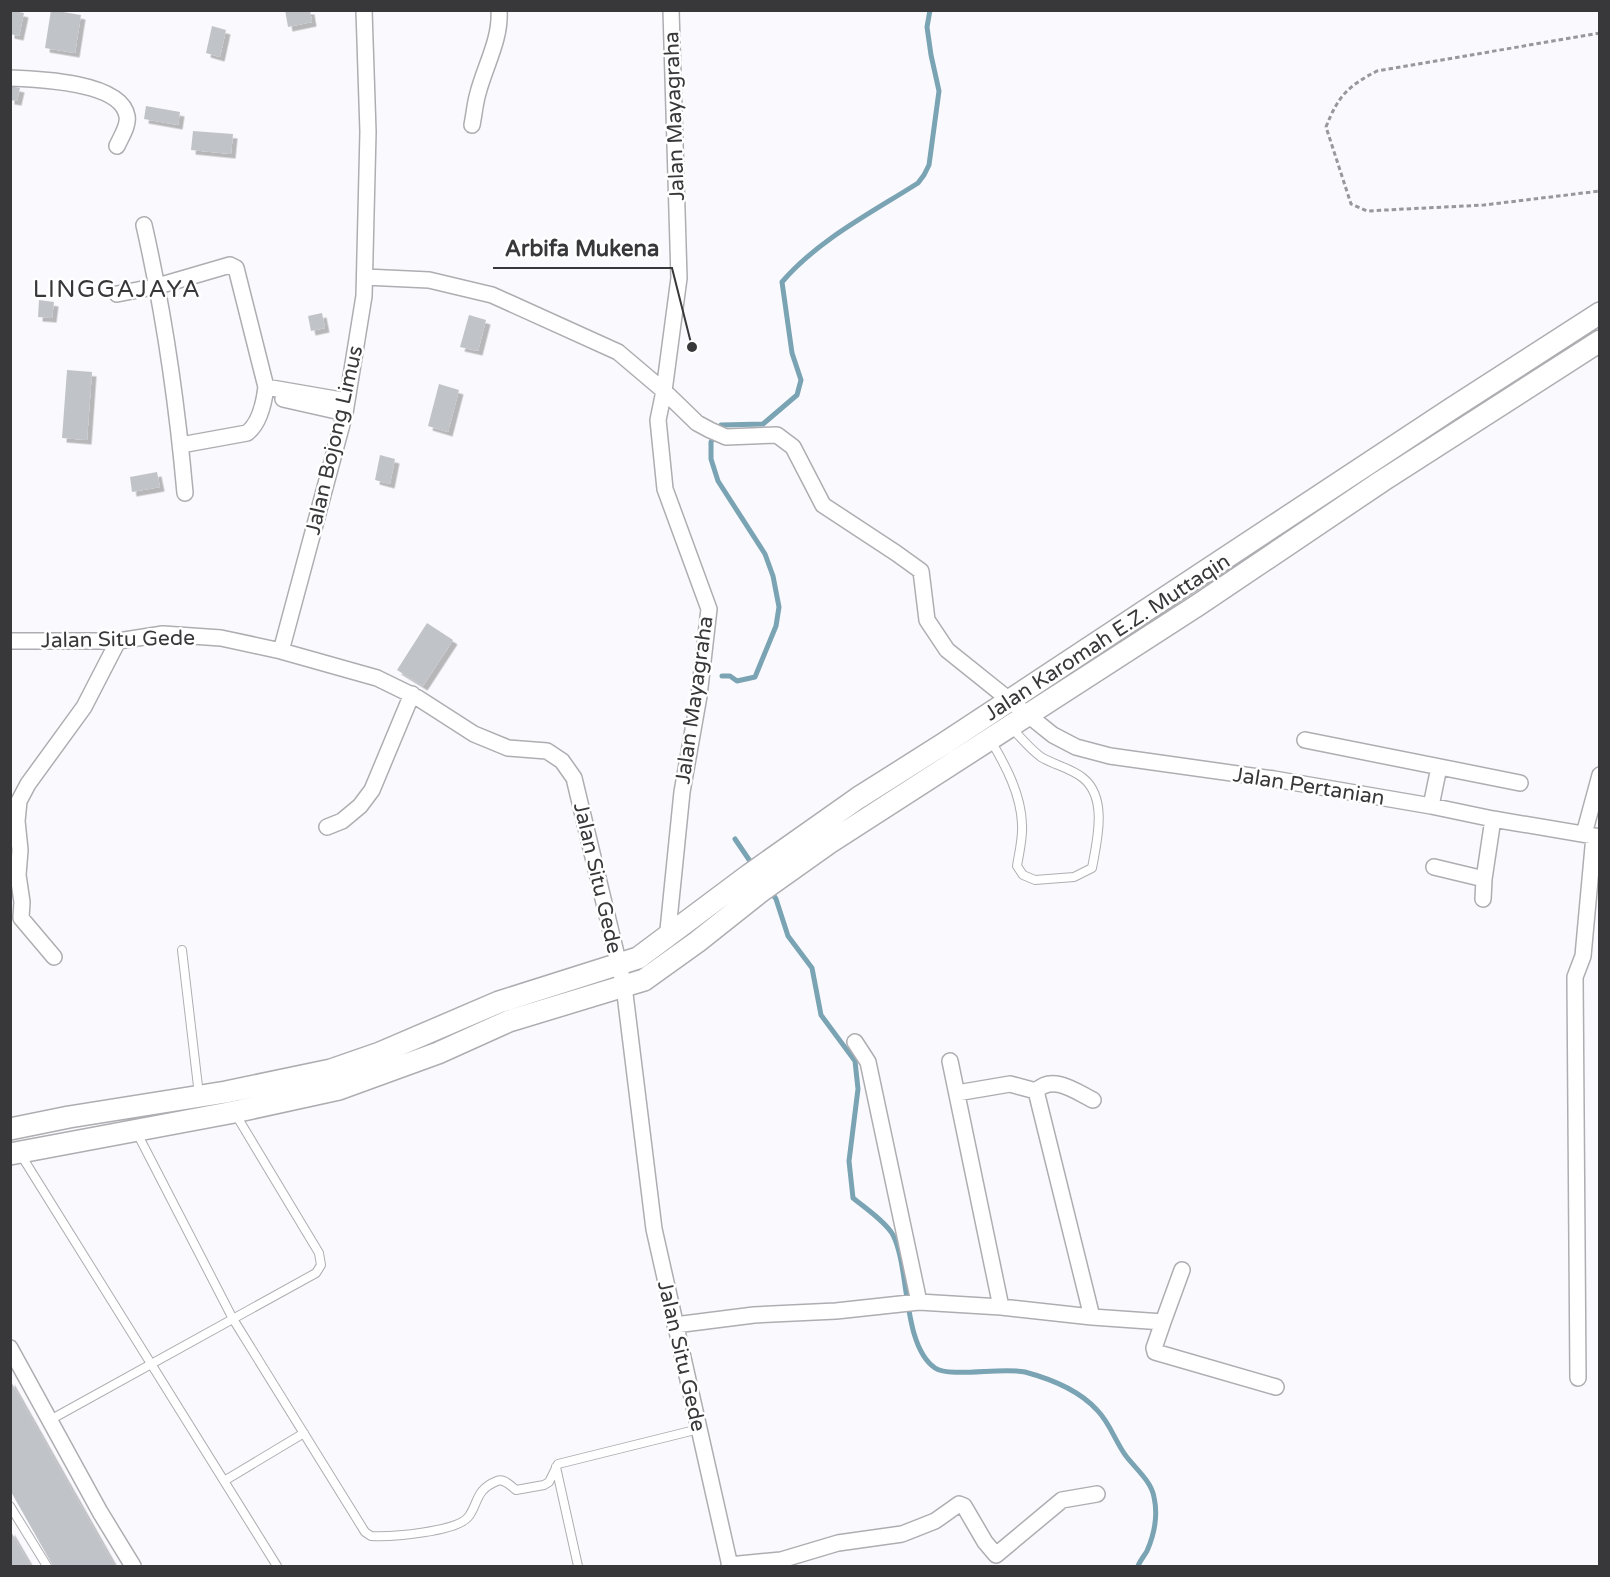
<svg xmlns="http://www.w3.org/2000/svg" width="1610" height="1577" font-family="'Varela Round',sans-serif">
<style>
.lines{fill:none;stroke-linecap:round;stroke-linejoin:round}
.stream{stroke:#7aa4b4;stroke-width:5}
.building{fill:#c0c3c7;filter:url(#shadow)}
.lane-casing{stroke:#aeaeb2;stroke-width:10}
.street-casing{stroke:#aeaeb2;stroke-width:18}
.secondary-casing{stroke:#aeaeb2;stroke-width:24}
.path{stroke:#98979a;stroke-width:3;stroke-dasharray:4.5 3;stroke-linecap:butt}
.lane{stroke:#fff;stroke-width:8}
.street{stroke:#fff;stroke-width:15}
.secondary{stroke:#fff;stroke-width:21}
.labels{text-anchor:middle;stroke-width:5;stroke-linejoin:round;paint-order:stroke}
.street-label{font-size:21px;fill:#383739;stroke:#fff}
.quarter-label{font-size:24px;letter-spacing:1.5px;fill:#383739;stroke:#fff}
.leader{fill:none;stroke:#383739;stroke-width:2}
.callout-dot{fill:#383739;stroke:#fff;stroke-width:2}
.callout-label{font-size:22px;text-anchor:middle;font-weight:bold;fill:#383739;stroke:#fff;stroke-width:5;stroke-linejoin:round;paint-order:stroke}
</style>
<defs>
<filter id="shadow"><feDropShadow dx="4.5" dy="4.5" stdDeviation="0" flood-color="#0004"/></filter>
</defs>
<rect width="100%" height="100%" fill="#fafafe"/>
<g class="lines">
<path class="stream" d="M722 676H730L737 681 755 677 776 626 779 607 773 576 765 554 718 481 711 459V442L721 425 763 424 797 395 801 380 792 353 782 282C818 240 871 213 918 183L924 175 929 165 939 91 931 55 927 27 930 10
M735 839 754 867
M770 890 776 899 788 936 812 968 821 1015 855 1061 858 1089 849 1161 853 1198C864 1207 886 1222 893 1235 910 1268 902 1345 935 1368 950 1378 1002 1367 1025 1372 1051 1379 1079 1390 1097 1410 1110 1423 1115 1441 1126 1456 1136 1469 1151 1481 1154 1497 1158 1515 1154 1535 1147 1551 1144 1556 1140 1561 1138 1566"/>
</g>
<path class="building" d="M10 10 24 13 19 36 10 34Z
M51 10 81 15 75 53 45 48Z
M285 10H310L312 22 288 27Z
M212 26 226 30 220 57 206 53Z
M10 86 20 88 17 101 10 100Z
M146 106 180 112 178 125 144 119Z
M193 131 233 134 231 154 191 150Z
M39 300 54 302 52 318 38 317Z
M322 313 325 328 311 331 308 316Z
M469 315 486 320 478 351 460 347Z
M67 370 92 372 87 440 62 438Z
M439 384 459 390 448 432 428 426Z
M380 455 395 459 390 484 375 480Z
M157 472 160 487 132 492 130 477Z
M427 623 453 640 423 686 397 670Z
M10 1380 115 1566H53L10 1490Z
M10 1530 31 1566H10Z"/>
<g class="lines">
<g class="lane-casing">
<path id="lane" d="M991 741C1006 766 1021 795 1022 824 1023 838 1019 853 1017 866L1023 875 1035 880 1074 877 1092 868C1097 841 1108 798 1083 778 1071 768 1054 765 1041 757 1030 749 1020 737 1011 727
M182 950 199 1095
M137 1133 233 1319 365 1532 371 1536C391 1537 458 1532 469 1516 479 1502 475 1490 497 1481 504 1478 511 1486 516 1490L544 1485 549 1482 558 1464 699 1429
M21 1155 277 1566
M50 1420 316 1273 321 1265 319 1253 236 1115
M556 1467 578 1566
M224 1481 304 1433
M10 1506 47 1566"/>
</g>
<g class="street-casing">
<path id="street" d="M10 78C38 79 121 82 127 116 129 125 121 137 117 146
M472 125C474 115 475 103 478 93 485 66 501 39 499 10
M144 225C164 313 177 403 185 493
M365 277 429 280 492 295 618 352 664 391 697 423 710 430 726 437 777 435 793 447 823 505 896 553 921 571 927 620 947 650 1053 735 1076 747 1110 756 1274 779 1431 806 1493 819 1600 837
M117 294 158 286 230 265 236 268 266 387C264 403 259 424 247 433L181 445
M266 387 347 401
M283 399 345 413
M10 641H118L163 634 221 638 281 651 377 678 418 698 474 734 508 748 547 751 562 761 574 778 624 986 654 1229 730 1566
M281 651 345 413 364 296 368 132 364 10
M1305 740 1520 783
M1431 806 1439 767
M327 827 342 821 360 806 372 790 412 694
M1584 834 1600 775
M1434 867 1484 879 1493 819
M1483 899 1484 879
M667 940 682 792 699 696 709 609 665 489 658 420 664 391 679 278 671 10
M54 957 21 918 22 902 18 875 20 850 17 821 19 801 28 784 84 707 118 641
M855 1042 868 1062 919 1302
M950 1061 1001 1307
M957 1093 1010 1084 1036 1091
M1092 1317 1036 1091C1053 1074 1075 1091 1093 1100
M1163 1322 1182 1270
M675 1325 754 1315 836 1311 919 1302 1001 1307 1092 1317 1163 1322 1154 1348 1155 1352 1276 1387
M10 1348 100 1512 133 1566
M1578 1378 1575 977 1583 956 1594 836
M729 1565 781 1560 838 1543 902 1534 935 1521 959 1504 964 1506 985 1542 996 1555 1062 1500 1097 1494"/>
</g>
<g class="secondary-casing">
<path id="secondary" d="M10 1129 69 1117 226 1092 331 1070 380 1053 499 1002 638 958 749 875 858 798 945 743 1451 409 1600 313
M10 1154 234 1112 339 1089 438 1053 509 1021 644 980 697 942 760 892 829 843 1198 605 1382 481 1600 341"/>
</g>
<path class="path" d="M1600 33 1377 71C1348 86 1338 96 1326 127L1351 204 1367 211 1484 205 1600 191"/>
<use href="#lane" class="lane"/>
<use href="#street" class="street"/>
<use href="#secondary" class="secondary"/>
</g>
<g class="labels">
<g class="street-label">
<text transform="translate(674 116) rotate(-92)" y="7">Jalan Mayagraha</text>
<text transform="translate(334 440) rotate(-77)" y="7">Jalan Bojong Limus</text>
<text transform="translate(1107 637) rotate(-33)" y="7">Jalan Karomah E.Z. Muttaqin</text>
<text transform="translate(118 639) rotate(-1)" y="7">Jalan Situ Gede</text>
<text transform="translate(694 700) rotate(-82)" y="7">Jalan Mayagraha</text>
<text transform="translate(1309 786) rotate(9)" y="7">Jalan Pertanian</text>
<text transform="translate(598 878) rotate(77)" y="7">Jalan Situ Gede</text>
<text transform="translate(682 1356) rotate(77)" y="7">Jalan Situ Gede</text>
</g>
<g class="quarter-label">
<text x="117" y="297">LINGGAJAYA</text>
</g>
</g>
<path class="leader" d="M692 347L672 268H493"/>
<circle class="callout-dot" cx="692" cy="347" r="6"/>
<g class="callout-label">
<text x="582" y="256">Arbifa Mukena</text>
</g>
<rect width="1610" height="1577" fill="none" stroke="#383739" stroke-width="24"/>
</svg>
